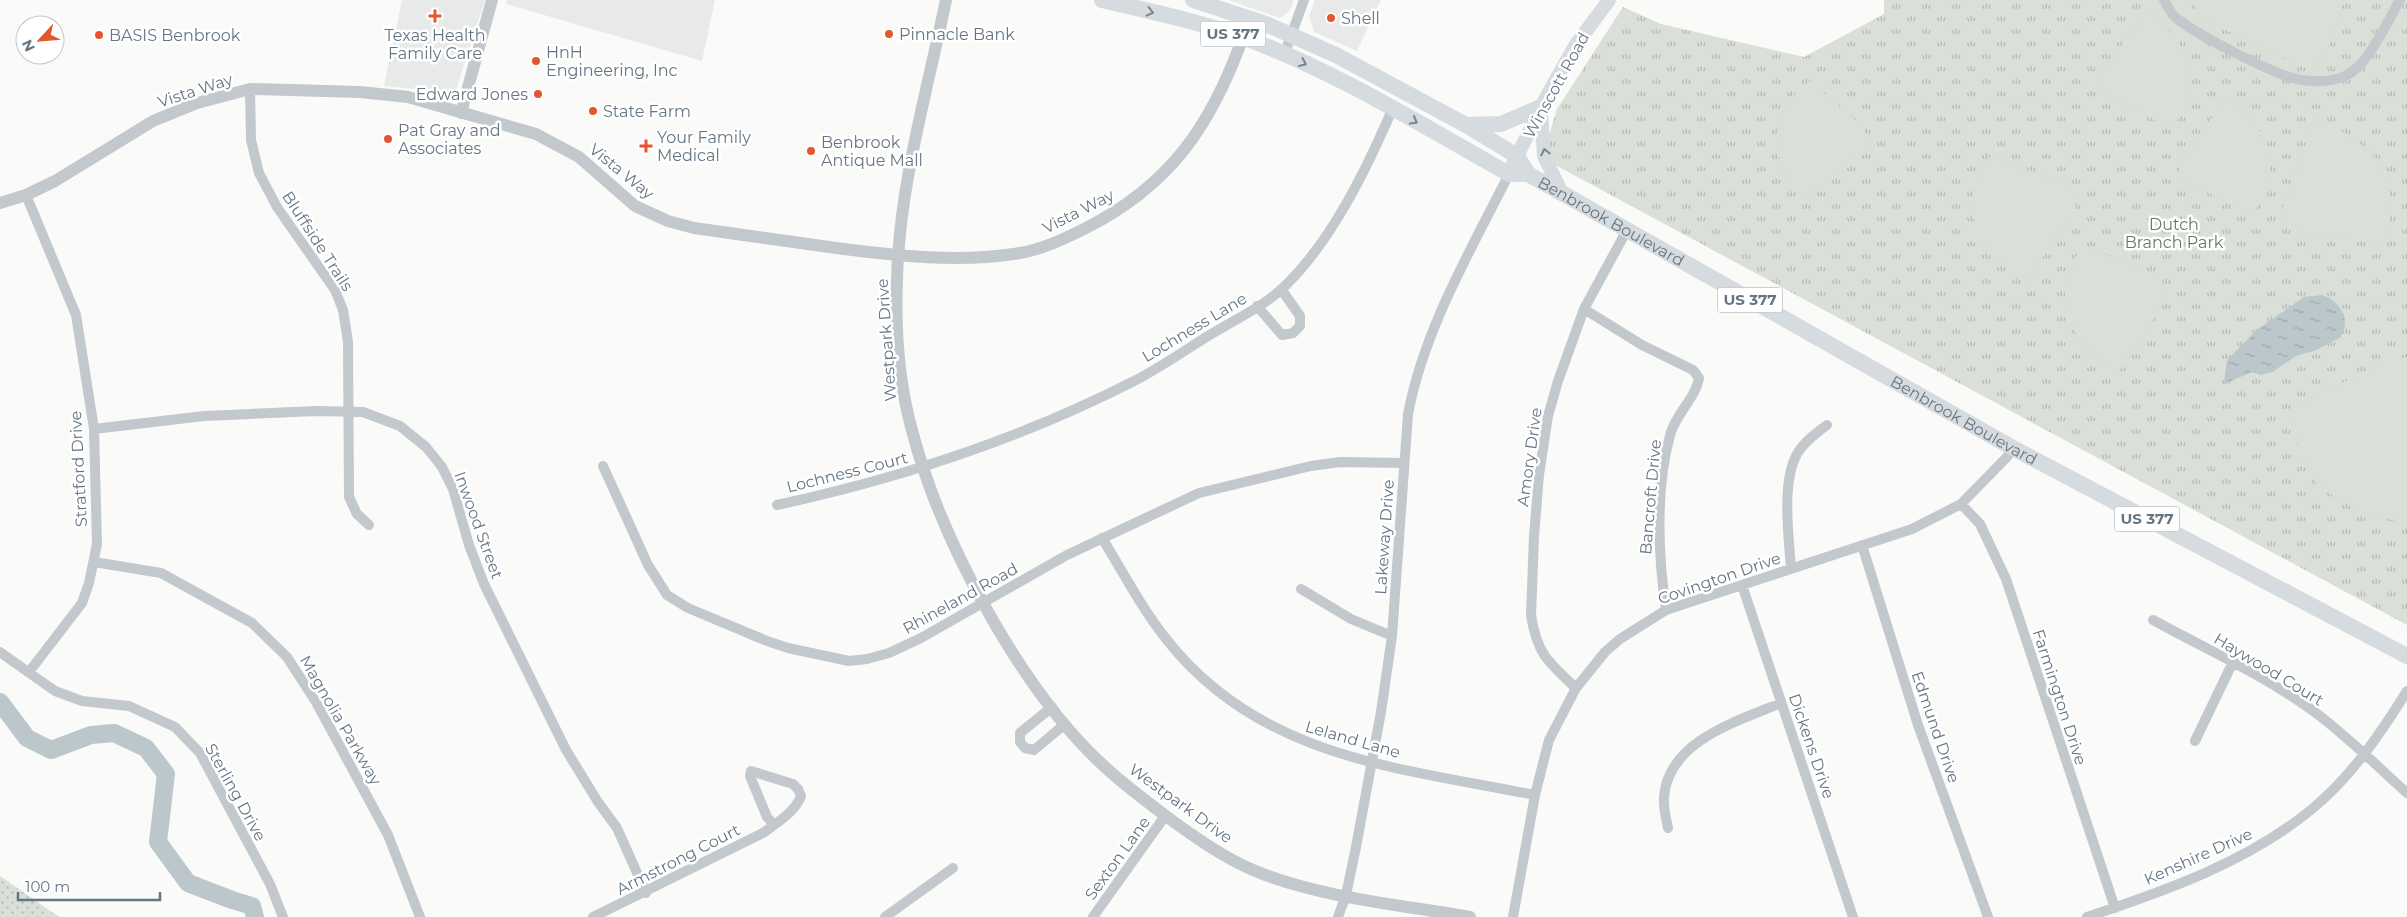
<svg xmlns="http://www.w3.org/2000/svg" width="2407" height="917" font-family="Montserrat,sans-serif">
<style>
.built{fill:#e8e9e9}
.grass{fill:url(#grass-dots)}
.park{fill:url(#park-tufts)}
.pitch{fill:#dadfd7}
.water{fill:url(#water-ripples)}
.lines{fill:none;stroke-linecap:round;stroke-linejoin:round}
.river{stroke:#bbc7cb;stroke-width:18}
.minor{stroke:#c3c8cc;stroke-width:10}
.tertiary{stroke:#c3c8cc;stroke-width:12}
.secondary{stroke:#d6dbdf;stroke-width:14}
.trunk{stroke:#d6dbdf;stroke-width:16}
.oneway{stroke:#768591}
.poi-dot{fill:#e4572e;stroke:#fff;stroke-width:2}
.labels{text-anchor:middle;stroke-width:5;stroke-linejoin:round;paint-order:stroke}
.shield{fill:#fff;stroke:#939fa8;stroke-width:1}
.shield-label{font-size:15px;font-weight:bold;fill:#657683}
.poi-label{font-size:16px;fill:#657683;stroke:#fff;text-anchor:start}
.street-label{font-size:16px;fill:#657683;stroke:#fff}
.park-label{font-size:16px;fill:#687a64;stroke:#fff}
</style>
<defs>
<pattern id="grass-dots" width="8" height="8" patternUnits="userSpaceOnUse" patternTransform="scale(1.25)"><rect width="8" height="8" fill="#dadfd7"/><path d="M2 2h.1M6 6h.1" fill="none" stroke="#b4b9b4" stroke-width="1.8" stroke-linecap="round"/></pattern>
<pattern id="park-tufts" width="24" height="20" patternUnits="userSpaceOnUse" patternTransform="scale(1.25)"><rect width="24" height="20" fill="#dadfd7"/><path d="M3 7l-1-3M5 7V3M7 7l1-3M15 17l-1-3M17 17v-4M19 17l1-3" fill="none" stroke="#b4b9b4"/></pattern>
<pattern id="water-ripples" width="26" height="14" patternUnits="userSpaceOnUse" patternTransform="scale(1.25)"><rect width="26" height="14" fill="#bbc7cb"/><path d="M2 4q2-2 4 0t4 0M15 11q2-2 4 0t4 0" fill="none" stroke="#9ca6aa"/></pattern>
</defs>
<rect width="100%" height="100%" fill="#fafaf8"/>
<path class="built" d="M402 0H485L455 93 384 86Z
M507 0H715L702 61 506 4Z
M1228 0H1294L1289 12 1280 18Z
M1315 0H1381L1357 51 1314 32 1309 16Z"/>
<path class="grass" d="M0 876 59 917H0Z"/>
<path class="park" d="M1884 0H2407V625L1548 161 1547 142 1557 109 1623 7 1661 24 1804 57 1884 14Z"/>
<path class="pitch" d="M2193 0H2342C2339 31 2330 47 2311 71L2207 21 2199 14Z
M2147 11C2189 42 2207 84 2172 128L2108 97C2101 91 2099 84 2100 75Z
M1810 81 1863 127C1868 135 1869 142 1865 151L1802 199C1770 159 1763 114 1810 81Z
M2227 97C2269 128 2287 170 2252 214L2188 183C2181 177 2178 170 2180 161Z
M2315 119C2374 141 2407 181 2383 245L2299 232C2289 227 2284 220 2282 209Z
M1991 155 2064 185C2073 192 2076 199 2075 209L2026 283C1977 251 1954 208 1991 155Z
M2083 245 2156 275C2164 281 2167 289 2167 299L2118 373C2069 341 2047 297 2083 245Z
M2407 357V523H2406L2361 513 2319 487 2299 453 2292 406 2387 362Z"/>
<path class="water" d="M2322 295C2341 301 2352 320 2340 338L2316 350 2296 356 2272 372 2261 375 2252 372 2224 384 2227 360 2258 329 2304 297Z"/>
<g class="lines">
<path class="river" d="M0 702 27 738 51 750 91 735 114 733 146 748 166 774 158 842 188 883 232 900 252 906 255 917"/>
<path class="minor" d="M2164 0C2167 5 2170 11 2174 16 2192 33 2272 73 2296 79 2312 82 2330 83 2345 76 2368 66 2387 22 2400 0
M1284 55 1304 0
M250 89 251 140 259 173 277 207 335 290 343 310 348 342 349 497 357 514 369 525
M26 195 76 315 94 429 97 544 89 583 82 603 29 672
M1257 306 1282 335 1293 333 1300 326V316L1281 289
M1584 309 1642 345 1693 370 1699 378C1696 397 1677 413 1671 432 1655 486 1658 555 1666 610
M94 429 204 416 316 411 363 412 400 426 426 447 442 467 453 489 469 545 484 584 566 750 598 802 617 828 646 893
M603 466 648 565 667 595 688 608 767 641 788 648 849 661 867 659 889 653 921 638 1067 555 1199 493 1311 466 1340 462 1404 463
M1961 504 1980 524 2006 579 2115 908
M777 505C902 478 1023 438 1136 380 1161 367 1184 351 1208 336 1234 320 1267 305 1288 283 1333 238 1367 168 1392 110
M1102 538C1123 572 1142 609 1167 640 1260 758 1399 768 1535 795
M1862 545 1918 725 1988 917
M94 562 161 573 252 623 287 657 316 702 388 835 420 917
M1791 569C1789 538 1781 483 1797 454 1804 442 1816 433 1827 425
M1742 585 1853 917
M1301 589 1351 619 1392 636
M2153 620C2206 649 2268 677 2316 713 2348 737 2377 766 2407 793
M0 652 55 691 82 701 129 706 175 727 200 753 270 884 283 917
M1576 688C1548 662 1537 654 1531 615L1534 536 1539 475 1548 416 1558 381 1584 309 1627 230
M1052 707 1020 733V742L1025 748 1034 750 1065 724
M2195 741 2232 664
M1668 828C1666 818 1663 808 1664 797 1668 741 1738 721 1781 703
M593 917 763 833C778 822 795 812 801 796L798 789 793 784 751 771 750 776 767 817 774 825
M885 917 953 868
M1093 917 1165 816
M1338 917 1346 895 1356 847 1381 712 1392 636 1408 414C1424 329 1471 250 1509 174
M1513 917 1535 795 1549 740 1576 688 1605 652 1620 639 1666 610 1912 529 1961 504 2007 457 2013 448
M2087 917C2165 891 2248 862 2312 809 2351 777 2381 733 2407 691"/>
<path class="tertiary" d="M946 0C927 92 899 186 897 280 895 330 899 385 913 434 942 543 1022 692 1106 768 1127 787 1151 805 1174 822 1199 840 1225 858 1253 870 1316 897 1402 905 1470 917
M461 113 492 0
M0 203 26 195 55 181 153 121 197 103 250 89 360 92 408 97 536 134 579 157 635 206 668 221 694 228C741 235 789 241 836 248 897 256 959 263 1020 253 1043 249 1064 239 1084 229 1170 186 1211 126 1243 37"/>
<path class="secondary" d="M1541 110 1544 156 1562 193
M1513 164 1548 94 1575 46 1609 0"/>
<g class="trunk">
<path id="s1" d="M1102 0C1149 11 1197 21 1242 37 1332 69 1425 127 1509 174H1528L2013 448 2407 656"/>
<path d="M1193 0 1266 24 1336 55 1466 125 1517 156 1528 174"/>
<path d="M1467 125 1501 124 1541 107"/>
</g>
</g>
<defs><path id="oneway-chevron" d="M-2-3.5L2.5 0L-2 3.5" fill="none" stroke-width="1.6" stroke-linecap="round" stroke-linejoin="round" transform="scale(1.25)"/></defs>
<g class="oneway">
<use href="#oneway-chevron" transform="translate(1150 12) rotate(14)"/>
<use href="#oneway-chevron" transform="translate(1303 63) rotate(24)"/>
<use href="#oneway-chevron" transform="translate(1414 121) rotate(29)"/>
<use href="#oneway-chevron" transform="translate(1545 152) rotate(-103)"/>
</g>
<g class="poi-dot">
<path d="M432.5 8.5h5v5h5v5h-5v5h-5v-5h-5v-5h5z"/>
<circle cx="1331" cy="18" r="5"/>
<circle cx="889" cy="34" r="5"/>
<circle cx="99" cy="35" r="5"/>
<circle cx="536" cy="61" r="5"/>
<circle cx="538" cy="94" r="5"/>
<circle cx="593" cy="111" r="5"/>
<circle cx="388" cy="139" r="5"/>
<path d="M643.5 138.5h5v5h5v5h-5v5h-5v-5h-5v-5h5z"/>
<circle cx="811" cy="151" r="5"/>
</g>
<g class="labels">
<g class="shield">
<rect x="1200.5" y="21.5" width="65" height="25" rx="4"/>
<rect x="1717.5" y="287.5" width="65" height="25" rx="4"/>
<rect x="2114.5" y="506.5" width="65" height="25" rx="4"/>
</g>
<g class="shield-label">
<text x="1233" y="39">US 377</text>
<text x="1750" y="305">US 377</text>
<text x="2147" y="524">US 377</text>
</g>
<g class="poi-label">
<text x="1341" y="24">Shell</text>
<text x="899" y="40">Pinnacle Bank</text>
<text x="109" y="41">BASIS Benbrook</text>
<text x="435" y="41" text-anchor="middle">Texas Health<tspan x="435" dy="18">Family Care</tspan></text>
<text x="546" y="58">HnH<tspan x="546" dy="18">Engineering, Inc</tspan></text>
<text x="528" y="100" text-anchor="end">Edward Jones</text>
<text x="603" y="117">State Farm</text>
<text x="398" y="136">Pat Gray and<tspan x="398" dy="18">Associates</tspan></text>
<text x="657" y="143">Your Family<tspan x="657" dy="18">Medical</tspan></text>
<text x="821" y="148">Benbrook<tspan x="821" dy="18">Antique Mall</tspan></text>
</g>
<g class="street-label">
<text transform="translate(1556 85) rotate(-61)" y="6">Winscott Road</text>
<text transform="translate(195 90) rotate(-18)" y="6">Vista Way</text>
<text transform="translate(622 171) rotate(39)" y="6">Vista Way</text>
<text transform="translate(1078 211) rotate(-27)" y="6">Vista Way</text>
<text dy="6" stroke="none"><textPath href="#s1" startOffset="560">Benbrook Boulevard</textPath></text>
<text transform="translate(318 241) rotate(57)" y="6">Bluffside Trails</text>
<text transform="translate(1194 327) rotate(-31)" y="6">Lochness Lane</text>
<text transform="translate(886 340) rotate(-94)" y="6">Westpark Drive</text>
<text dy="6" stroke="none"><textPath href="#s1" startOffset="965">Benbrook Boulevard</textPath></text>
<text transform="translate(1529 457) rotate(-82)" y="6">Amory Drive</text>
<text transform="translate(78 469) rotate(-93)" y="6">Stratford Drive</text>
<text transform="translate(847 472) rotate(-14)" y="6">Lochness Court</text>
<text transform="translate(1650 497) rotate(-85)" y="6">Bancroft Drive</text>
<text transform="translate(479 525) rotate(70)" y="6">Inwood Street</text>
<text transform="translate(1384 537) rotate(-86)" y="6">Lakeway Drive</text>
<text transform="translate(1719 578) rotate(-19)" y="6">Covington Drive</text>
<text transform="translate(960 598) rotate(-29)" y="6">Rhineland Road</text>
<text transform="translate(2269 669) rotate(31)" y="6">Haywood Court</text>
<text transform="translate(2060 697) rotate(72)" y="6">Farmington Drive</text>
<text transform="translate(341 720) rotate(60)" y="6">Magnolia Parkway</text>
<text transform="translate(1936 727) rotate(71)" y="6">Edmund Drive</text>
<text transform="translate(1353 739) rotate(16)" y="6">Leland Lane</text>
<text transform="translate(1812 746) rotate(71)" y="6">Dickens Drive</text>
<text transform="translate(236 792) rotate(61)" y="6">Sterling Drive</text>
<text transform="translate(1181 803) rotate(36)" y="6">Westpark Drive</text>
<text transform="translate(2198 856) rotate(-24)" y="6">Kenshire Drive</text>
<text transform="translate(1117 858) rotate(-54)" y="6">Sexton Lane</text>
<text transform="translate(678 859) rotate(-27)" y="6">Armstrong Court</text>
</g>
<g class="park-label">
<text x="2174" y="230">Dutch<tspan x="2174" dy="18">Branch Park</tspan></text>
</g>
</g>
<g transform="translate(40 40) rotate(244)"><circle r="24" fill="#ffffff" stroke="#c1c8cd"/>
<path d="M0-4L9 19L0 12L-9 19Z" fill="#e4572e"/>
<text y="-8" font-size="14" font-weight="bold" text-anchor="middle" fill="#657683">N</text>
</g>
<path d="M18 892v8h142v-8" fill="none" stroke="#657683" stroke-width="2.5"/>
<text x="25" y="892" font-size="15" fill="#657683" stroke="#ffffff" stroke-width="4" paint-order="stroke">100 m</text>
</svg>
